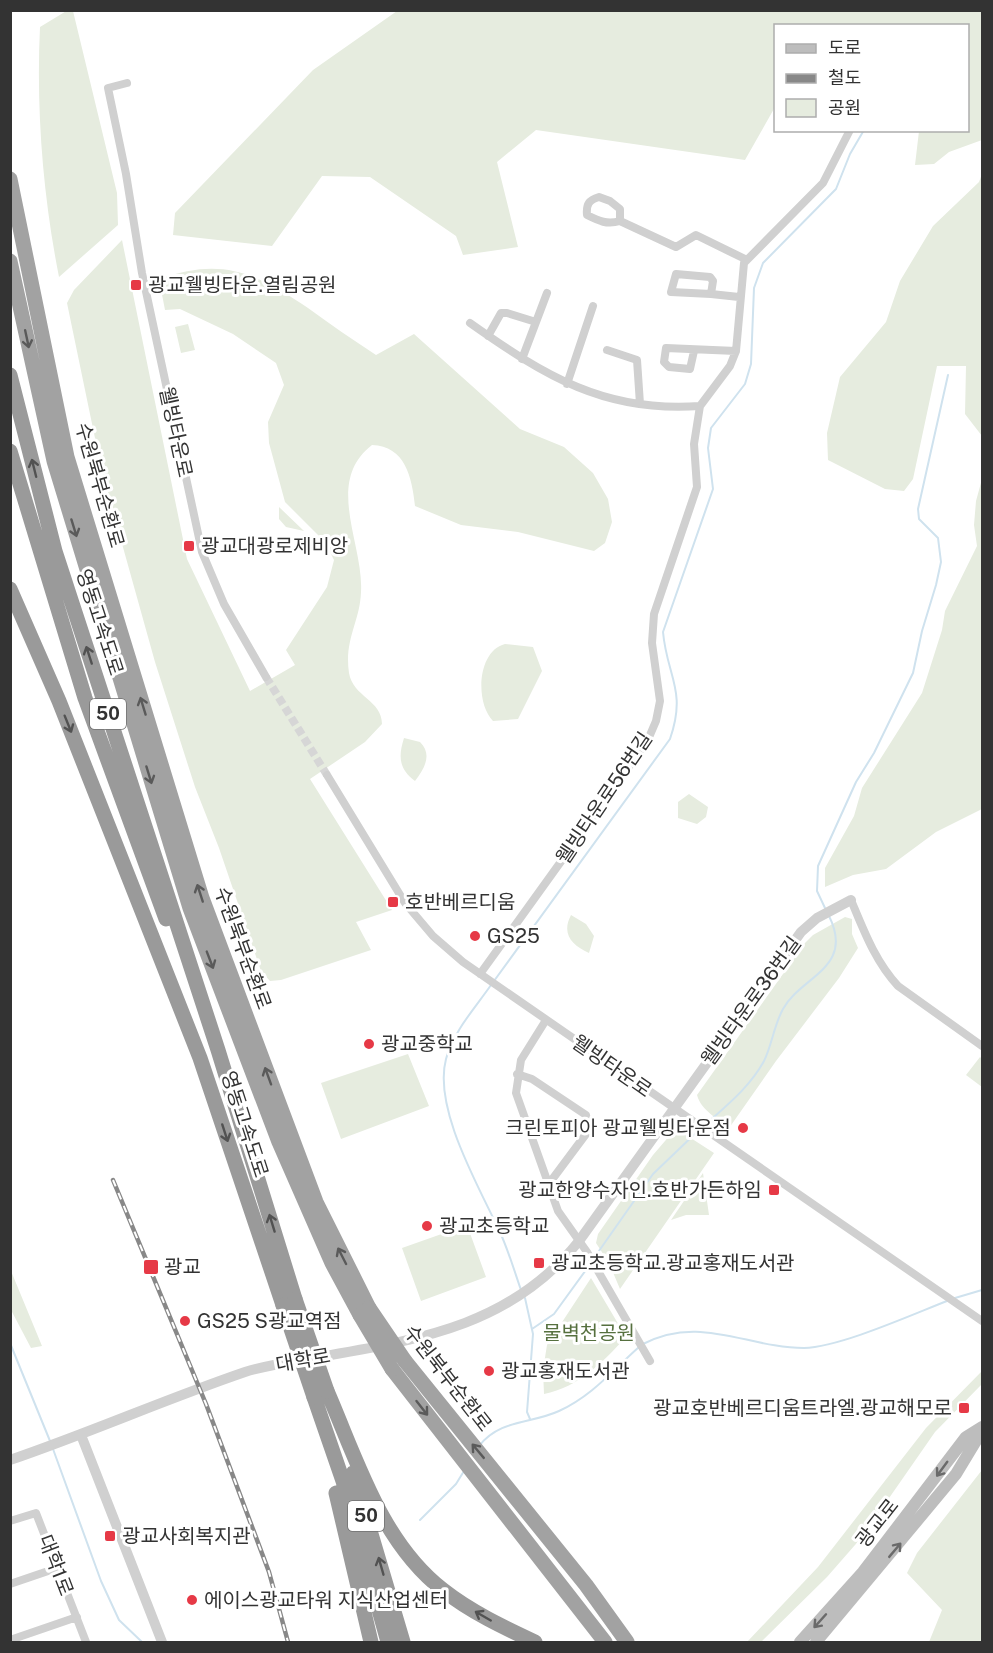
<svg xmlns="http://www.w3.org/2000/svg" width="993" height="1653" font-family="'Public Sans','Noto Sans KR',sans-serif">
<style>
.green{fill:#e6ecdf}
.lines{fill:none;stroke-linecap:round;stroke-linejoin:round}
.stream{stroke:#cfe2ee;stroke-width:2}
.minor-tunnel{stroke:#d6d6d6;stroke-width:8;stroke-dasharray:8 4;stroke-linecap:butt}
.minor{stroke:#d0d0d0;stroke-width:8}
.tertiary{stroke:#d0d0d0;stroke-width:10}
.secondary{stroke:#bdbdbd;stroke-width:12}
.trunk{stroke:#a2a2a2;stroke-width:15}
.motorway{stroke:#9a9a9a;stroke-width:15}
.rail-casing{stroke:#888;stroke-width:4.5}
.rail{stroke:#fff;stroke-width:2;stroke-dasharray:7;stroke-linecap:butt}
.trunk-bridge{stroke:#a2a2a2;stroke-width:15}
.motorway-bridge{stroke:#9a9a9a;stroke-width:15}
.oneway{stroke:#5a5a5a}
.oneway2{stroke:#525252}
.oneway3{stroke:#6a6a6a}
.poi-dot{fill:#e63946;stroke:#fff;stroke-width:2}
.labels{text-anchor:middle;stroke-width:6;stroke-linejoin:round;paint-order:stroke}
.shield{fill:#fff;stroke:#707070;stroke-width:1.5}
.shield-label{font-size:18px;font-weight:bold;fill:#333}
.poi-label{font-size:20px;fill:#333;stroke:#fff;text-anchor:start}
.street-label{font-size:20px;fill:#333;stroke:#fff}
.park-label{font-size:20px;fill:#56703f;stroke:#fff}
</style>
<rect width="100%" height="100%" fill="#fff"/>
<path class="green" d="M68 10 73 11 117 193 118 225 59 277C43 196 36 110 40 27Z
M397 11H982V140L949 152 934 164 915 165 919 131 968 130V26H776L775 107 745 160 536 130 497 162 518 247 463 255 456 236 370 177 322 176 272 246 173 235 175 213 313 70Z
M982 174V436L965 414 966 366H937L913 479 904 491 885 489 828 460 827 433 840 377 886 322 900 281 933 226 979 182Z
M122 240 187 559 250 691 295 665 286 650 327 587 334 560 325 542 285 502 269 443 268 422 284 385 276 363 233 334 180 309 165 310 159 279C222 257 254 272 308 308 330 324 353 340 376 355L414 334 520 429 564 447 593 473 608 499 612 522 605 543 594 551 518 532 461 525 415 506C412 477 405 446 372 445 324 482 364 544 361 592 360 622 344 639 349 673 353 697 382 700 382 724L365 742 310 779 392 910 356 922 371 950 281 980 270 981 261 971 219 848 195 787 155 662 102 472 67 303 74 290Z
M188 324 195 350 181 353 175 327Z
M982 479V809L936 832 886 869 853 875 825 887V868L854 816 862 788 922 693 942 630 945 611 977 546 974 525 976 501Z
M279 507 304 531 286 527 279 519Z
M505 644 533 647 542 671 518 719 493 721C475 703 477 651 505 644Z
M404 738 420 742C433 755 424 769 415 781 399 769 398 757 404 738Z
M689 794 708 807 706 817 697 824 678 818V802Z
M571 915 586 924 594 936 589 953C572 945 561 934 571 915Z
M845 917 852 919V934L858 948 839 978 776 1061 727 1131C719 1116 702 1113 697 1095L805 943 813 935Z
M408 1054 429 1106 341 1139 321 1083Z
M980 1057 982 1059V1087L966 1075Z
M683 1133 714 1153 620 1289 609 1263 596 1243 598 1234 653 1155 671 1134Z
M703 1173 709 1215H686L671 1220Z
M467 1225 486 1277 421 1301 402 1248Z
M11 1271 42 1346 31 1348 11 1310Z
M591 1278 626 1337C603 1362 579 1387 544 1394L543 1370 547 1345Z
M982 1371V1384L935 1432 862 1537 827 1577 761 1642H747L818 1567 926 1428Z
M982 1470V1642H929L942 1610 907 1573 917 1553Z"/>
<g class="lines">
<path class="stream" d="M825 908 817 891 818 866 856 782 874 753 913 673 922 631 936 585 941 562 938 538 919 519 918 509 948 375
M494 981 670 739C687 690 667 677 663 632L713 489 708 448 711 428 745 384 751 364 754 288 763 263 836 189 850 154 864 130
M491 985C475 1008 453 1032 446 1059 433 1108 478 1185 499 1230 508 1249 514 1270 521 1290
M705 1125C726 1106 750 1087 764 1061 772 1045 774 1025 783 1009 801 976 855 968 829 916
M594 1258 653 1174 700 1129
M525 1298 533 1334 527 1412 530 1419
M955 1298 982 1290
M532 1329 554 1314 591 1263
M10 1343 50 1441
M643 1344C700 1314 747 1348 804 1348 840 1347 911 1315 947 1301
M479 1446C500 1419 531 1424 559 1411 592 1396 613 1370 639 1347
M53 1449 101 1581 119 1620 142 1642
M420 1520 456 1484 464 1471"/>
<path class="minor-tunnel" d="M266 677 327 775"/>
<path class="minor" d="M127 83 108 88 126 174 142 273 202 552 224 604 266 677
M620 221C607 225 599 221 587 215 586 204 589 200 599 197L610 201 620 209V221L676 247 696 235 747 260
M676 274 710 277 713 281 711 294 671 292Z
M711 294 739 297
M470 323C545 376 605 413 700 406
M488 336 501 313H507L536 322
M607 350 637 360 640 404
M694 351 690 369 669 367 664 362 666 348 736 351
M522 359 547 293
M567 384 593 306
M327 775 405 903 433 936 463 962 982 1321
M851 900C864 931 875 961 898 986L982 1046
M480 974 647 742 656 721 660 701 652 643 654 614 697 487 694 444 700 406 730 366 736 351 744 263 823 183 850 130
M546 1020 521 1060 516 1093 558 1211 587 1252 650 1361
M517 1074 532 1079 586 1115 589 1130 548 1185
M10 1521 36 1513 86 1642
M10 1584 57 1568
M10 1640 77 1617"/>
<path class="tertiary" d="M81 1435 162 1642
M10 1460C89 1433 166 1399 245 1372 270 1364 299 1361 325 1356 423 1339 513 1324 579 1241L801 932 817 918 851 900"/>
<path class="secondary" d="M800 1642 863 1572 966 1437 982 1427
M816 1642 956 1474 982 1431"/>
<path class="trunk" d="M10 179 67 457 202 898 316 1202 369 1308
M10 261 54 461 190 908 279 1142 332 1263 360 1315
M405 1361 586 1585 627 1642
M392 1369 605 1642"/>
<path class="motorway" d="M10 375 55 551 218 1050 295 1299
M10 451 85 698 166 919
M10 589 59 701 200 1058 283 1305
M327 1391C357 1460 381 1542 443 1590 471 1612 503 1627 535 1642
M314 1397 343 1481 388 1642
M353 1473 403 1642
M336 1493 371 1642"/>
<g class="rail-casing">
<path id="rail" d="M113 1180 206 1404 269 1572 288 1642"/>
</g>
<use href="#rail" class="rail"/>
<path class="trunk-bridge" d="M369 1308 405 1361
M360 1315 392 1369"/>
<path class="motorway-bridge" d="M295 1299 327 1391
M283 1305 314 1397"/>
</g>
<defs><path id="oneway-shaft" d="M-6 0H5M1.5-3L5.5 0L1.5 3" fill="none" stroke-width="1.6" stroke-linecap="round" stroke-linejoin="round" transform="scale(1.5)"/></defs>
<g class="oneway">
<use href="#oneway-shaft" transform="translate(27 339) rotate(78)"/>
<use href="#oneway-shaft" transform="translate(74 528) rotate(73)"/>
<use href="#oneway-shaft" transform="translate(143 706) rotate(-107)"/>
<use href="#oneway-shaft" transform="translate(149 775) rotate(73)"/>
<use href="#oneway-shaft" transform="translate(200 893) rotate(-108)"/>
<use href="#oneway-shaft" transform="translate(210 960) rotate(69)"/>
<use href="#oneway-shaft" transform="translate(268 1076) rotate(-110)"/>
<use href="#oneway-shaft" transform="translate(342 1256) rotate(-117)"/>
<use href="#oneway-shaft" transform="translate(422 1408) rotate(52)"/>
<use href="#oneway-shaft" transform="translate(478 1451) rotate(-130)"/>
</g>
<g class="oneway2">
<use href="#oneway-shaft" transform="translate(34 468) rotate(-104)"/>
<use href="#oneway-shaft" transform="translate(89 655) rotate(-108)"/>
<use href="#oneway-shaft" transform="translate(68 724) rotate(68)"/>
<use href="#oneway-shaft" transform="translate(225 1133) rotate(72)"/>
<use href="#oneway-shaft" transform="translate(272 1223) rotate(-107)"/>
<use href="#oneway-shaft" transform="translate(381 1566) rotate(-106)"/>
<use href="#oneway-shaft" transform="translate(483 1616) rotate(-150)"/>
</g>
<g class="oneway3">
<use href="#oneway-shaft" transform="translate(942 1469) rotate(126)"/>
<use href="#oneway-shaft" transform="translate(895 1550) rotate(-50)"/>
<use href="#oneway-shaft" transform="translate(820 1621) rotate(132)"/>
</g>
<g class="poi-dot">
<rect x="130" y="279" width="12" height="12" rx="3"/>
<rect x="183" y="540" width="12" height="12" rx="3"/>
<rect x="387" y="896" width="12" height="12" rx="3"/>
<circle cx="475" cy="936" r="6"/>
<circle cx="369" cy="1044" r="6"/>
<circle cx="743" cy="1128" r="6"/>
<rect x="768" y="1184" width="12" height="12" rx="3"/>
<circle cx="427" cy="1226" r="6"/>
<rect x="533" y="1257" width="12" height="12" rx="3"/>
<rect x="143" y="1259" width="16" height="16" rx="3"/>
<circle cx="185" cy="1321" r="6"/>
<circle cx="489" cy="1371" r="6"/>
<rect x="958" y="1402" width="12" height="12" rx="3"/>
<rect x="104" y="1530" width="12" height="12" rx="3"/>
<circle cx="192" cy="1600" r="6"/>
</g>
<g class="labels">
<g class="shield">
<rect x="90" y="699" width="36" height="30" rx="4.5"/>
<rect x="348" y="1501" width="36" height="30" rx="4.5"/>
</g>
<g class="shield-label">
<text x="108" y="720">50</text>
<text x="366" y="1522">50</text>
</g>
<g class="poi-label">
<text x="148" y="292">광교웰빙타운.열림공원</text>
<text x="201" y="553">광교대광로제비앙</text>
<text x="405" y="909">호반베르디움</text>
<text x="487" y="943">GS25</text>
<text x="381" y="1051">광교중학교</text>
<text x="731" y="1135" text-anchor="end">크린토피아 광교웰빙타운점</text>
<text x="762" y="1197" text-anchor="end">광교한양수자인.호반가든하임</text>
<text x="439" y="1233">광교초등학교</text>
<text x="551" y="1270">광교초등학교.광교홍재도서관</text>
<text x="164" y="1274">광교</text>
<text x="197" y="1328">GS25 S광교역점</text>
<text x="501" y="1378">광교홍재도서관</text>
<text x="952" y="1415" text-anchor="end">광교호반베르디움트라엘.광교해모로</text>
<text x="122" y="1543">광교사회복지관</text>
<text x="204" y="1607">에이스광교타워 지식산업센터</text>
</g>
<g class="street-label">
<text transform="translate(176 432) rotate(78)" y="7">웰빙타운로</text>
<text transform="translate(100 485) rotate(74)" y="7">수원북부순환로</text>
<text transform="translate(100 622) rotate(72)" y="7">영동고속도로</text>
<text transform="translate(604 798) rotate(-56)" y="7">웰빙타운로56번길</text>
<text transform="translate(243 948) rotate(70)" y="7">수원북부순환로</text>
<text transform="translate(751 1001) rotate(-54)" y="7">웰빙타운로36번길</text>
<text transform="translate(612 1066) rotate(35)" y="7">웰빙타운로</text>
<text transform="translate(245 1124) rotate(72)" y="7">영동고속도로</text>
<text transform="translate(303 1360) rotate(-10)" y="7">대학로</text>
<text transform="translate(448 1378) rotate(52)" y="7">수원북부순환로</text>
<text transform="translate(877 1523) rotate(-52)" y="7">광교로</text>
<text transform="translate(56 1565) rotate(69)" y="7">대학1로</text>
</g>
<g class="park-label">
<text x="589" y="1340">물벽천공원</text>
</g>
</g>
<rect width="993" height="1653" fill="none" stroke="#333333" stroke-width="24"/>
<rect x="774" y="24" width="195" height="108" fill="#ffffff" stroke="#adadad" stroke-width="1.5"/>
<rect x="786" y="44" width="30" height="9" fill="#bdbdbd" stroke="#adadad" stroke-width="1.5"/>
<text x="828" y="54" font-size="18" fill="#333333">도로</text>
<rect x="786" y="74" width="30" height="9" fill="#888888" stroke="#adadad" stroke-width="1.5"/>
<text x="828" y="84" font-size="18" fill="#333333">철도</text>
<rect x="786" y="99" width="30" height="18" fill="#e6ecdf" stroke="#adadad" stroke-width="1.5"/>
<text x="828" y="114" font-size="18" fill="#333333">공원</text>
</svg>
